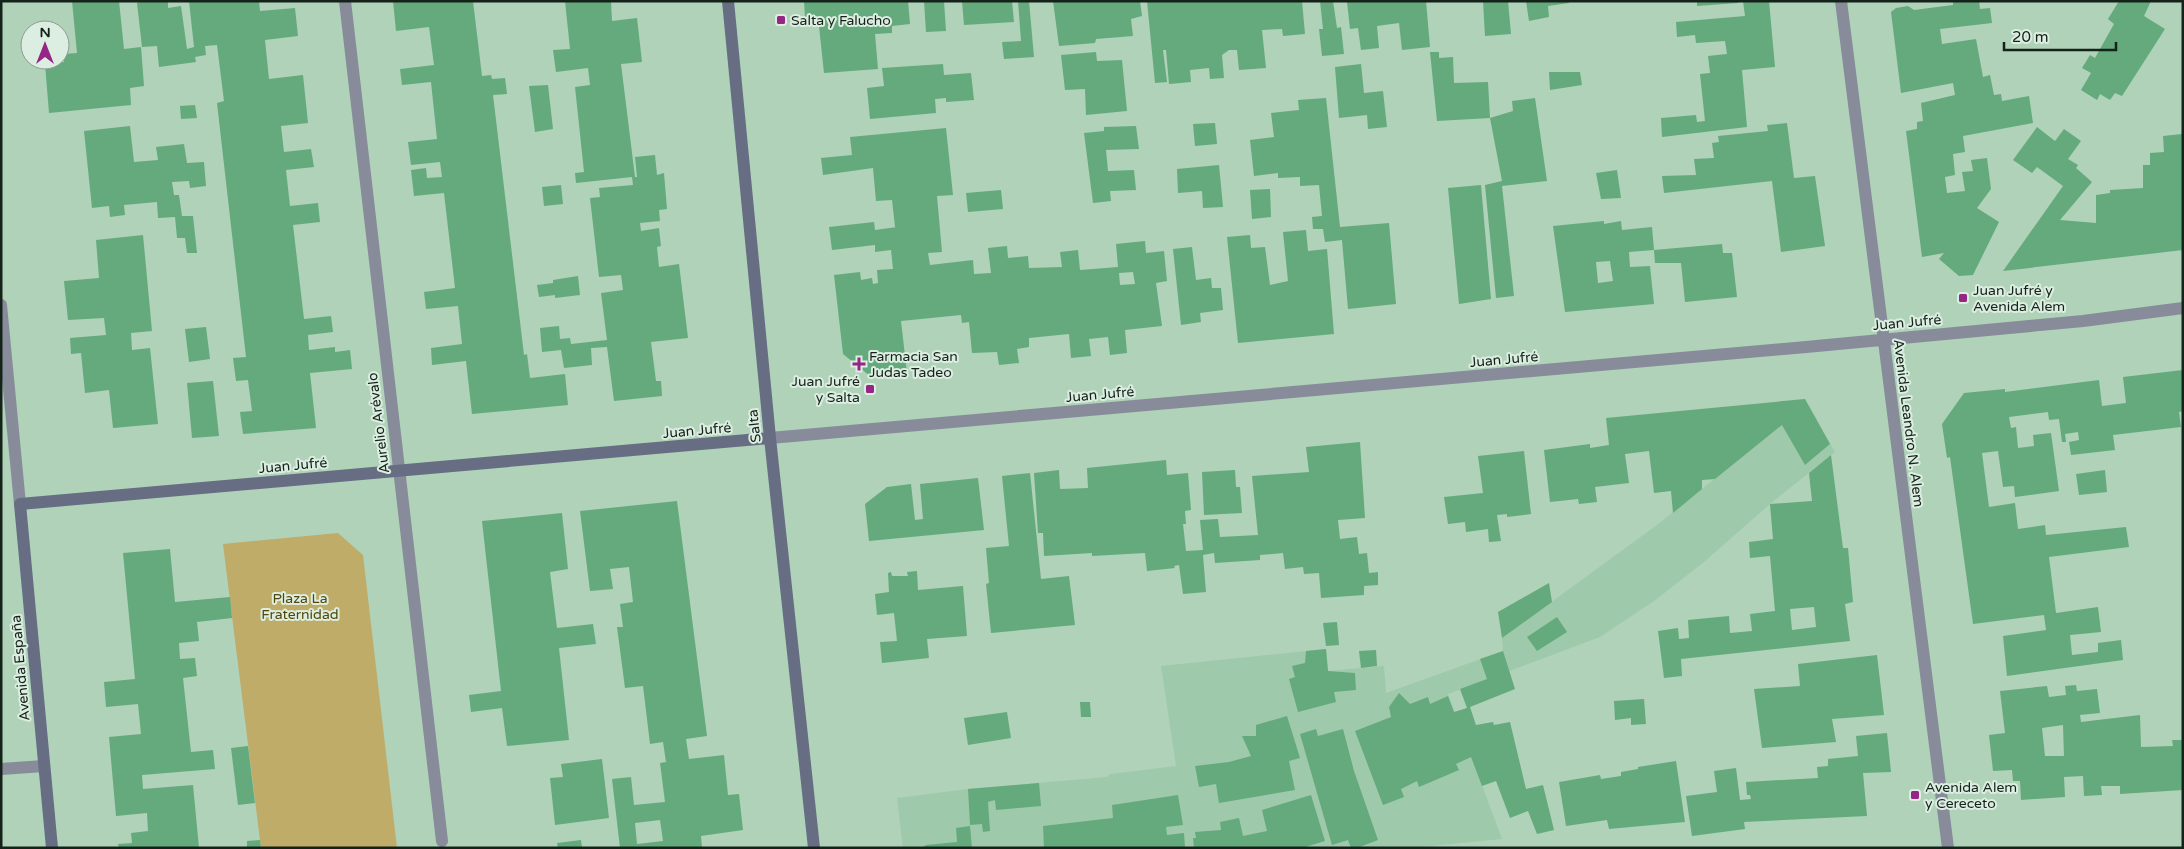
<svg xmlns="http://www.w3.org/2000/svg" width="2184" height="849" font-family="'Varela Round',sans-serif">
<style>
.built{fill:#9fc9ab}
.green{fill:#bfac69}
.building{fill:#64aa7c;fill-rule:evenodd}
.lines{fill:none;stroke-linecap:round;stroke-linejoin:round}
.minor{stroke:#878b9a;stroke-width:12}
.tertiary{stroke:#878b9a;stroke-width:12}
.secondary{stroke:#676d83;stroke-width:12}
.poi-dot{fill:#952686;stroke:#dceee1;stroke-width:2}
.labels{text-anchor:middle;stroke-width:4;stroke-linejoin:round;paint-order:stroke}
.poi-label{font-size:14px;fill:#152219;stroke:#dceee1;text-anchor:start}
.street-label{font-size:14px;fill:#152219;stroke:#dceee1}
.park-label{font-size:14px;fill:#554607;stroke:#dceee1}
</style>
<rect width="100%" height="100%" fill="#afd2b9"/>
<path class="built" d="M1808 404 1835 452 1770 504 1704 562 1654 601 1600 637 1448 694 1502 839 1410 848H903L897 798 968 789 1107 777 1110 774 1176 766 1161 666 1326 649 1328 671 1384 666 1386 693 1503 651 1502 638 1657 525Z"/>
<path class="green" d="M338 533 363 555 397 848H261L223 544Z"/>
<path class="building" d="M72 1H119L124 49 141 47 144 86 130 88 131 105 49 113 45 64 64 62V54L77 53Z
M142 1H168V8L181 6 187 49 194 47 189 1H259L260 11 295 8 298 36 265 40 269 79 303 75 308 123 281 126 284 152 311 149 314 167 286 170 290 206 318 203 320 222 293 225 304 319 331 316 333 332 308 335 309 350 335 347V352L350 350 352 369 310 373 316 428 243 434 240 412 252 411 248 380 236 381 233 358 246 357 217 103 224 101 217 45 205 46 206 55 195 57 196 62 159 67 157 46 142 47 137 3Z
M393 1H473L482 76 491 75 492 79 505 78 507 94 493 95 524 355 527 354 530 378 565 374 568 405 472 414 466 361 432 365 431 348 462 344 458 306 426 309 424 292 455 288 444 193 414 196 411 170 426 168 427 178 442 177 440 162 411 165 408 142 437 139 431 82 402 85 400 69 434 65 429 27 396 31Z
M565 1H611L612 21 637 18 642 62 621 64 635 177H637L635 157 655 155 657 175 664 173 667 209 659 210 660 221 640 223 641 231 659 228 661 246 657 247 659 267 679 264 688 338 651 342 656 381H661L662 396 614 401 607 347 591 348 592 365 564 368 561 350 542 352 540 328 559 326 560 339 570 338 571 344 607 340 601 293 623 290 621 275 599 277 590 198 600 197 599 188 633 185 632 177 576 183 575 173 584 172 575 87 590 85 588 68 556 72 553 50 570 49Z
M804 1H908L910 24 892 26V33L875 34 878 69 824 73 818 17 805 18Z
M924 1H944L946 31 926 32Z
M962 1H1012L1014 22 964 25Z
M1018 1H1029L1034 57 1004 59 1002 42 1021 41Z
M1053 1H1140L1142 16 1131 19 1133 36 1096 39 1095 43 1059 46Z
M1147 1H1302L1305 34 1283 36 1282 29 1262 30 1266 68 1239 70 1237 50H1229L1222 55 1224 78 1210 79 1209 68 1190 70 1191 82 1169 84 1166 50H1163L1167 82 1155 83Z
M1320 1H1333L1337 28 1341 27 1344 54 1322 56 1319 29H1323Z
M1426 1 1430 47 1402 50 1399 23 1377 26 1379 48 1361 50 1358 28 1350 29 1347 2Z
M1483 1H1508L1511 34 1485 36Z
M1526 1H1568L1569 3 1548 6 1549 17 1529 21Z
M1697 1H1738V3L1697 6Z
M1743 1H1769L1775 67 1742 70 1747 127 1662 137 1661 118 1696 115 1697 122 1705 121 1700 74 1710 73 1708 56 1727 54 1725 41 1696 43 1695 35 1677 37 1676 22 1745 16Z
M1953 1H1979L1980 9 1990 8 1992 23 1940 29 1942 44 1976 39 1983 77 1990 75 1994 95 2001 94 2002 101 2029 96 2033 123 1963 136 1965 152 1953 154 1955 175 1945 177 1947 193 1965 191 1962 172 1973 171 1971 160 1987 158 1991 189 1977 208 1999 222 1973 275 1959 276 1939 259 1944 253 1922 257 1906 131 1917 129V122L1923 121 1921 103 1955 95 1953 83 1901 93 1891 12 1896 8 1908 6 1914 10 1953 5Z
M2119 1H2151L2144 16 2165 29 2122 96 2115 93 2110 100 2100 94 2097 100 2081 90 2091 73 2082 68 2090 55 2095 58 2114 24 2108 19Z
M1096 52 1097 61 1122 60 1127 111 1086 115 1085 89 1065 90 1061 55Z
M1430 52H1439V58L1453 57 1454 83 1488 82 1490 118 1437 121Z
M943 64 944 75 971 73 974 100 946 102V98L935 99 936 113 870 119 867 88 884 86 882 68Z
M1361 64 1364 93 1383 91 1387 127 1368 129 1367 115 1339 118 1335 67Z
M1549 72H1580L1582 85 1550 90Z
M548 85 553 129 535 132 529 86Z
M1326 98 1340 227 1389 223 1396 304 1348 309 1342 240 1325 242 1323 229H1313L1312 217 1322 216 1319 185 1300 186V177L1278 178V173L1254 176 1250 140 1274 137 1271 113 1299 110 1298 100Z
M1535 98 1547 181 1502 186 1514 296 1496 298 1485 185 1502 181 1490 118 1513 111 1512 101Z
M195 105 197 118 181 119 180 106Z
M1215 123 1217 144 1195 146 1193 124Z
M1787 123 1794 178 1815 176 1825 246 1781 252 1772 181 1664 193 1662 176 1696 175 1694 159 1714 158 1712 143 1719 142 1718 136 1768 131 1767 125Z
M130 126 134 162 158 160 156 147 184 144 187 163 204 162 206 186 190 188 189 181 172 182 174 195H179L182 216H193L197 253H187L185 238H177L175 217 158 218 157 202 124 205 125 215 110 217 109 206 92 208 84 131Z
M1136 126 1139 149 1106 150 1108 171 1134 170 1136 190 1110 191 1111 201 1093 203 1084 133 1104 131V127Z
M2037 127 2055 141 2064 129 2081 141 2068 159 2078 165 2076 168 2092 182 2060 220 2096 223V195L2110 193V190L2143 188V165H2150V153L2164 152 2163 136 2182 134 2183 250 2003 271 2063 186 2037 167 2032 173 2013 160Z
M946 128 953 195 937 196 942 252 928 253 930 265 973 260 974 274 991 273 988 248 1007 246 1008 258 1028 256 1029 268 1062 267 1060 252 1078 250 1080 270 1118 267 1116 244 1145 241 1146 253 1164 251 1167 281 1156 283 1162 326 1125 330 1127 353 1110 355 1108 337 1089 339 1091 356 1071 358 1069 334 1029 338V347L1017 349 1019 363 999 365 997 352 972 353 969 322 962 323 961 315 901 321 907 373 870 376 843 354 834 275 860 272 861 280 872 278 873 284 878 283 877 270 893 269 891 250 875 252V245L832 250 829 227 874 222 875 230 897 227H895L892 200 876 201 873 168 823 175 821 158 852 155 850 137ZM1133 272 1135 284 1120 285 1119 273Z
M1219 165 1223 207 1203 208 1202 191 1178 193 1177 169Z
M1617 170 1621 198 1601 199 1596 173Z
M561 185 563 204 544 206 542 187Z
M1481 185 1491 299 1459 304 1448 188Z
M1270 189 1271 217 1252 219 1250 190Z
M1001 190 1003 209 968 212 966 193Z
M1604 221V224L1621 221 1622 230 1652 227 1654 250 1629 252 1630 267 1650 266 1654 304 1565 312 1553 226ZM1610 261 1613 281 1598 283 1596 262Z
M1306 230 1308 251 1327 249 1334 334 1238 343 1227 237 1250 235 1251 248 1265 247 1270 285 1288 281 1283 232Z
M143 235 152 331 131 333 132 350 150 348 158 424 113 428 109 390 85 393 81 353 71 354 70 338 106 335 104 318 68 320 64 281 99 278 96 240Z
M1722 244 1723 253H1732L1737 297 1685 302 1681 263H1655L1654 250Z
M1192 247 1196 280 1211 278 1212 288H1221L1223 310 1200 313 1201 322 1181 325 1173 249Z
M578 276 580 295 555 298V295L539 297 537 285 553 283V280Z
M206 327 210 359 189 362 185 329Z
M2183 370V411L2179 412 2181 427 2113 435 2115 450 2071 455 2069 442 2079 440 2078 432 2065 434 2066 442H2062L2059 419 2049 420 2048 412 2009 417 2011 428 2016 427 2018 448 2034 446 2033 435 2051 433 2059 491 2015 497 2014 486 2003 487 1998 451 1982 453 1989 507 2015 503 2018 529 2045 525 2046 535 2126 527 2129 547 2049 557 2056 613 2098 607 2101 632 2070 635 2072 655 2098 652V643L2121 640 2123 660 2007 676 2003 636 2046 630 2044 615 1973 624 1950 457 1947 458 1942 424 1964 393 2005 389V392L2099 380 2102 406 2126 403 2123 377Z
M213 381 219 436 192 438 187 383Z
M1805 399 1830 444 1805 465 1782 425 1715 479 1702 480V489L1673 513 1671 491 1654 493 1649 451 1625 454 1629 483 1595 487 1597 502 1579 504 1578 499 1550 502 1544 450 1590 444V448L1609 445 1606 418Z
M1360 442 1365 518 1338 520 1340 539 1357 537 1359 554 1367 553 1369 573 1378 572V585L1364 586V595L1321 598 1319 573 1304 574 1303 567 1285 569 1283 553 1260 555V560L1215 563 1214 553 1203 555 1206 592 1183 594 1179 565 1174 566 1175 568 1147 571 1145 553 1092 556V553L1044 556 1043 533H1038L1034 473 1059 470 1060 489 1088 488 1087 468 1166 460 1167 475 1188 473 1191 510 1185 511 1186 524H1183L1186 551 1203 550 1200 520 1218 519 1220 537 1258 535 1252 476 1309 472 1306 447Z
M1524 451 1531 514 1507 517V514L1497 515 1501 541 1489 542 1488 529 1466 532 1465 522 1448 524 1444 497 1483 493 1478 456Z
M1831 455 1843 548H1848L1853 602 1845 604 1850 641 1681 659 1682 676 1664 678 1658 631 1678 628 1679 639 1689 638 1688 620 1729 616 1730 633 1752 631 1750 614 1775 611 1770 556 1750 558 1749 542 1773 539 1770 504 1812 501 1809 473ZM1814 607 1816 627 1792 630 1790 609Z
M1235 470 1236 487H1240L1242 513 1204 515 1202 472Z
M2105 470 2107 492 2079 495 2076 474Z
M1030 473 1041 579 1069 576 1075 625 991 633 986 584 989 583 986 548 1009 546 1002 476Z
M978 478 984 530 869 541 865 504 887 487 911 484 915 520 923 519 920 484Z
M677 501 707 736 686 739 689 759 724 755 728 795 739 794 743 830 701 836 702 848H620L612 779 631 777 634 805 665 802 660 763 666 762 663 742 650 744 643 686 625 688 617 627H623L620 604 633 602 629 567 610 569 613 589 590 591 580 511ZM660 820 663 841 637 844 635 823Z
M562 513 568 569 550 572 557 628 593 624 596 644 559 648 569 740 507 746 502 708 471 712 469 695 501 691 482 521Z
M170 549 175 602 230 597 232 618 197 622 199 641 179 643 180 659 195 658 197 676 183 678 191 752 213 750 215 769 142 775 143 789 193 785 199 848H119L118 844 132 843 131 833 148 831 147 813 116 816 109 737 141 734 138 704 106 707 104 682 135 679 123 553Z
M917 571 918 590 963 586 967 636 927 639 929 658 882 663 880 642 897 641 894 613 877 615 875 594 889 592 888 573 891 572 892 576H908L907 572Z
M1549 583 1552 602 1502 638 1498 612Z
M1557 617 1567 632 1537 651 1527 637Z
M1337 622 1339 645 1326 646 1323 623Z
M1326 649 1328 671 1355 673 1356 690 1334 692 1336 702 1298 712 1289 679 1295 677 1292 666 1305 663 1306 651Z
M1376 650 1377 666 1361 668 1359 651Z
M1503 651 1515 689 1470 707 1476 725 1493 722 1494 725 1510 722 1526 789 1543 785 1554 830 1537 834 1528 811 1510 818 1496 781 1482 786 1471 757 1456 764 1459 770 1419 787 1417 781 1401 789 1404 797 1383 805 1355 731 1391 717 1389 707 1399 693 1410 704 1428 697 1430 704 1448 696 1454 712 1467 708 1460 689 1487 679 1480 659Z
M1877 655 1884 715 1832 719 1836 742 1762 748 1754 689 1800 686 1798 664Z
M2076 685 2077 691 2097 689 2100 713 2080 715 2081 722 2140 715 2141 747 2173 746 2172 740H2183V790L2120 794V786H2101L2102 795 2084 796 2083 776 2064 777 2065 797 2021 800 2020 781H2013L2012 770 1993 771 1989 735 2005 733 2000 691 2047 686 2049 697 2066 695 2065 686ZM2063 725 2064 756H2045L2042 728Z
M1644 699 1646 724 1631 725V718L1615 720 1614 701Z
M1080 702H1090L1091 717H1081Z
M1007 712 1011 738 968 745 964 718Z
M1287 716 1300 758 1289 761 1295 790 1219 803 1216 784 1199 787 1195 766 1229 762 1251 756 1242 736H1256V725Z
M1316 729 1318 736 1343 729 1354 771 1378 840 1357 848H1351L1348 840 1332 845 1300 734Z
M1887 733 1891 772 1863 773 1867 816 1744 822 1745 829 1692 836 1686 796 1717 792 1714 771 1736 768 1740 800 1751 799 1750 795H1747L1746 782 1818 778 1817 767 1828 766V759L1858 756 1856 736Z
M248 746 255 803 238 805 231 748Z
M602 759 609 818 555 825 550 778 563 777 561 764Z
M1676 761 1685 822 1609 829 1607 820 1566 826 1559 782 1600 775 1601 779 1621 776V772L1638 769V767Z
M1039 783 1041 806 996 810 995 800 988 802 990 831 983 832 982 824 970 825 968 789Z
M1178 795 1183 825 1166 827 1167 835 1184 833 1185 848H1044L1043 826 1113 818 1112 805Z
M1311 795 1325 841 1302 848H1194L1193 838H1196L1195 832 1221 830 1220 822 1239 818 1243 836 1267 831 1262 810Z
M970 826 972 848H922L926 845 957 842 956 828Z
M260 840 261 848H247V841Z
M581 840 582 848H558L557 843Z"/>
<g class="lines">
<path class="minor" d="M345 1 442 841
M1 305 20 504
M1 769 44 766"/>
<path class="tertiary" d="M1841 1 1948 848
M770 438 1806 347 2083 321 2183 308"/>
<path class="secondary" d="M728 1 770 438 814 848
M52 848 20 504 770 438"/>
</g>
<g class="poi-dot">
<rect x="776" y="15" width="10" height="10" rx="2.5"/>
<rect x="1958" y="293" width="10" height="10" rx="2.5"/>
<path d="M856.5 356.5h5v5h5v5h-5v5h-5v-5h-5v-5h5z"/>
<rect x="865" y="384" width="10" height="10" rx="2.5"/>
<rect x="1910" y="790" width="10" height="10" rx="2.5"/>
</g>
<g class="labels">
<g class="poi-label">
<text x="791" y="25">Salta y Falucho</text>
<text x="1973" y="295">Juan Jufré y<tspan x="1973" dy="16">Avenida Alem</tspan></text>
<text x="869" y="361">Farmacia San<tspan x="869" dy="16">Judas Tadeo</tspan></text>
<text x="860" y="386" text-anchor="end">Juan Jufré<tspan x="860" dy="16">y Salta</tspan></text>
<text x="1925" y="792">Avenida Alem<tspan x="1925" dy="16">y Cereceto</tspan></text>
</g>
<g class="street-label">
<text transform="translate(1907 322) rotate(-5)" y="5">Juan Jufré</text>
<text transform="translate(1504 359) rotate(-5)" y="5">Juan Jufré</text>
<text transform="translate(1100 394) rotate(-5)" y="5">Juan Jufré</text>
<text transform="translate(378 423) rotate(-97)" y="5">Aurelio Arévalo</text>
<text transform="translate(1909 423) rotate(83)" y="5">Avenida Leandro N. Alem</text>
<text transform="translate(754 426) rotate(-96)" y="5">Salta</text>
<text transform="translate(697 430) rotate(-5)" y="5">Juan Jufré</text>
<text transform="translate(293 465) rotate(-5)" y="5">Juan Jufré</text>
<text transform="translate(20 668) rotate(-95)" y="5">Avenida España</text>
</g>
<g class="park-label">
<text x="300" y="603">Plaza La<tspan x="300" dy="16">Fraternidad</tspan></text>
</g>
</g>
<rect width="2184" height="849" fill="none" stroke="#152219" stroke-width="5"/>
<g transform="translate(45 45)"><circle r="24" fill="#dceee1" stroke="#8c9c91"/>
<path d="M0-4L9 19L0 12L-9 19Z" fill="#952686"/>
<text y="-8" font-size="14" font-weight="bold" text-anchor="middle" fill="#152219">N</text>
</g>
<path d="M2004 42v8h112v-8" fill="none" stroke="#152219" stroke-width="2.5"/>
<text x="2012" y="42" font-size="15" fill="#152219" stroke="#dceee1" stroke-width="4" paint-order="stroke">20 m</text>
</svg>
